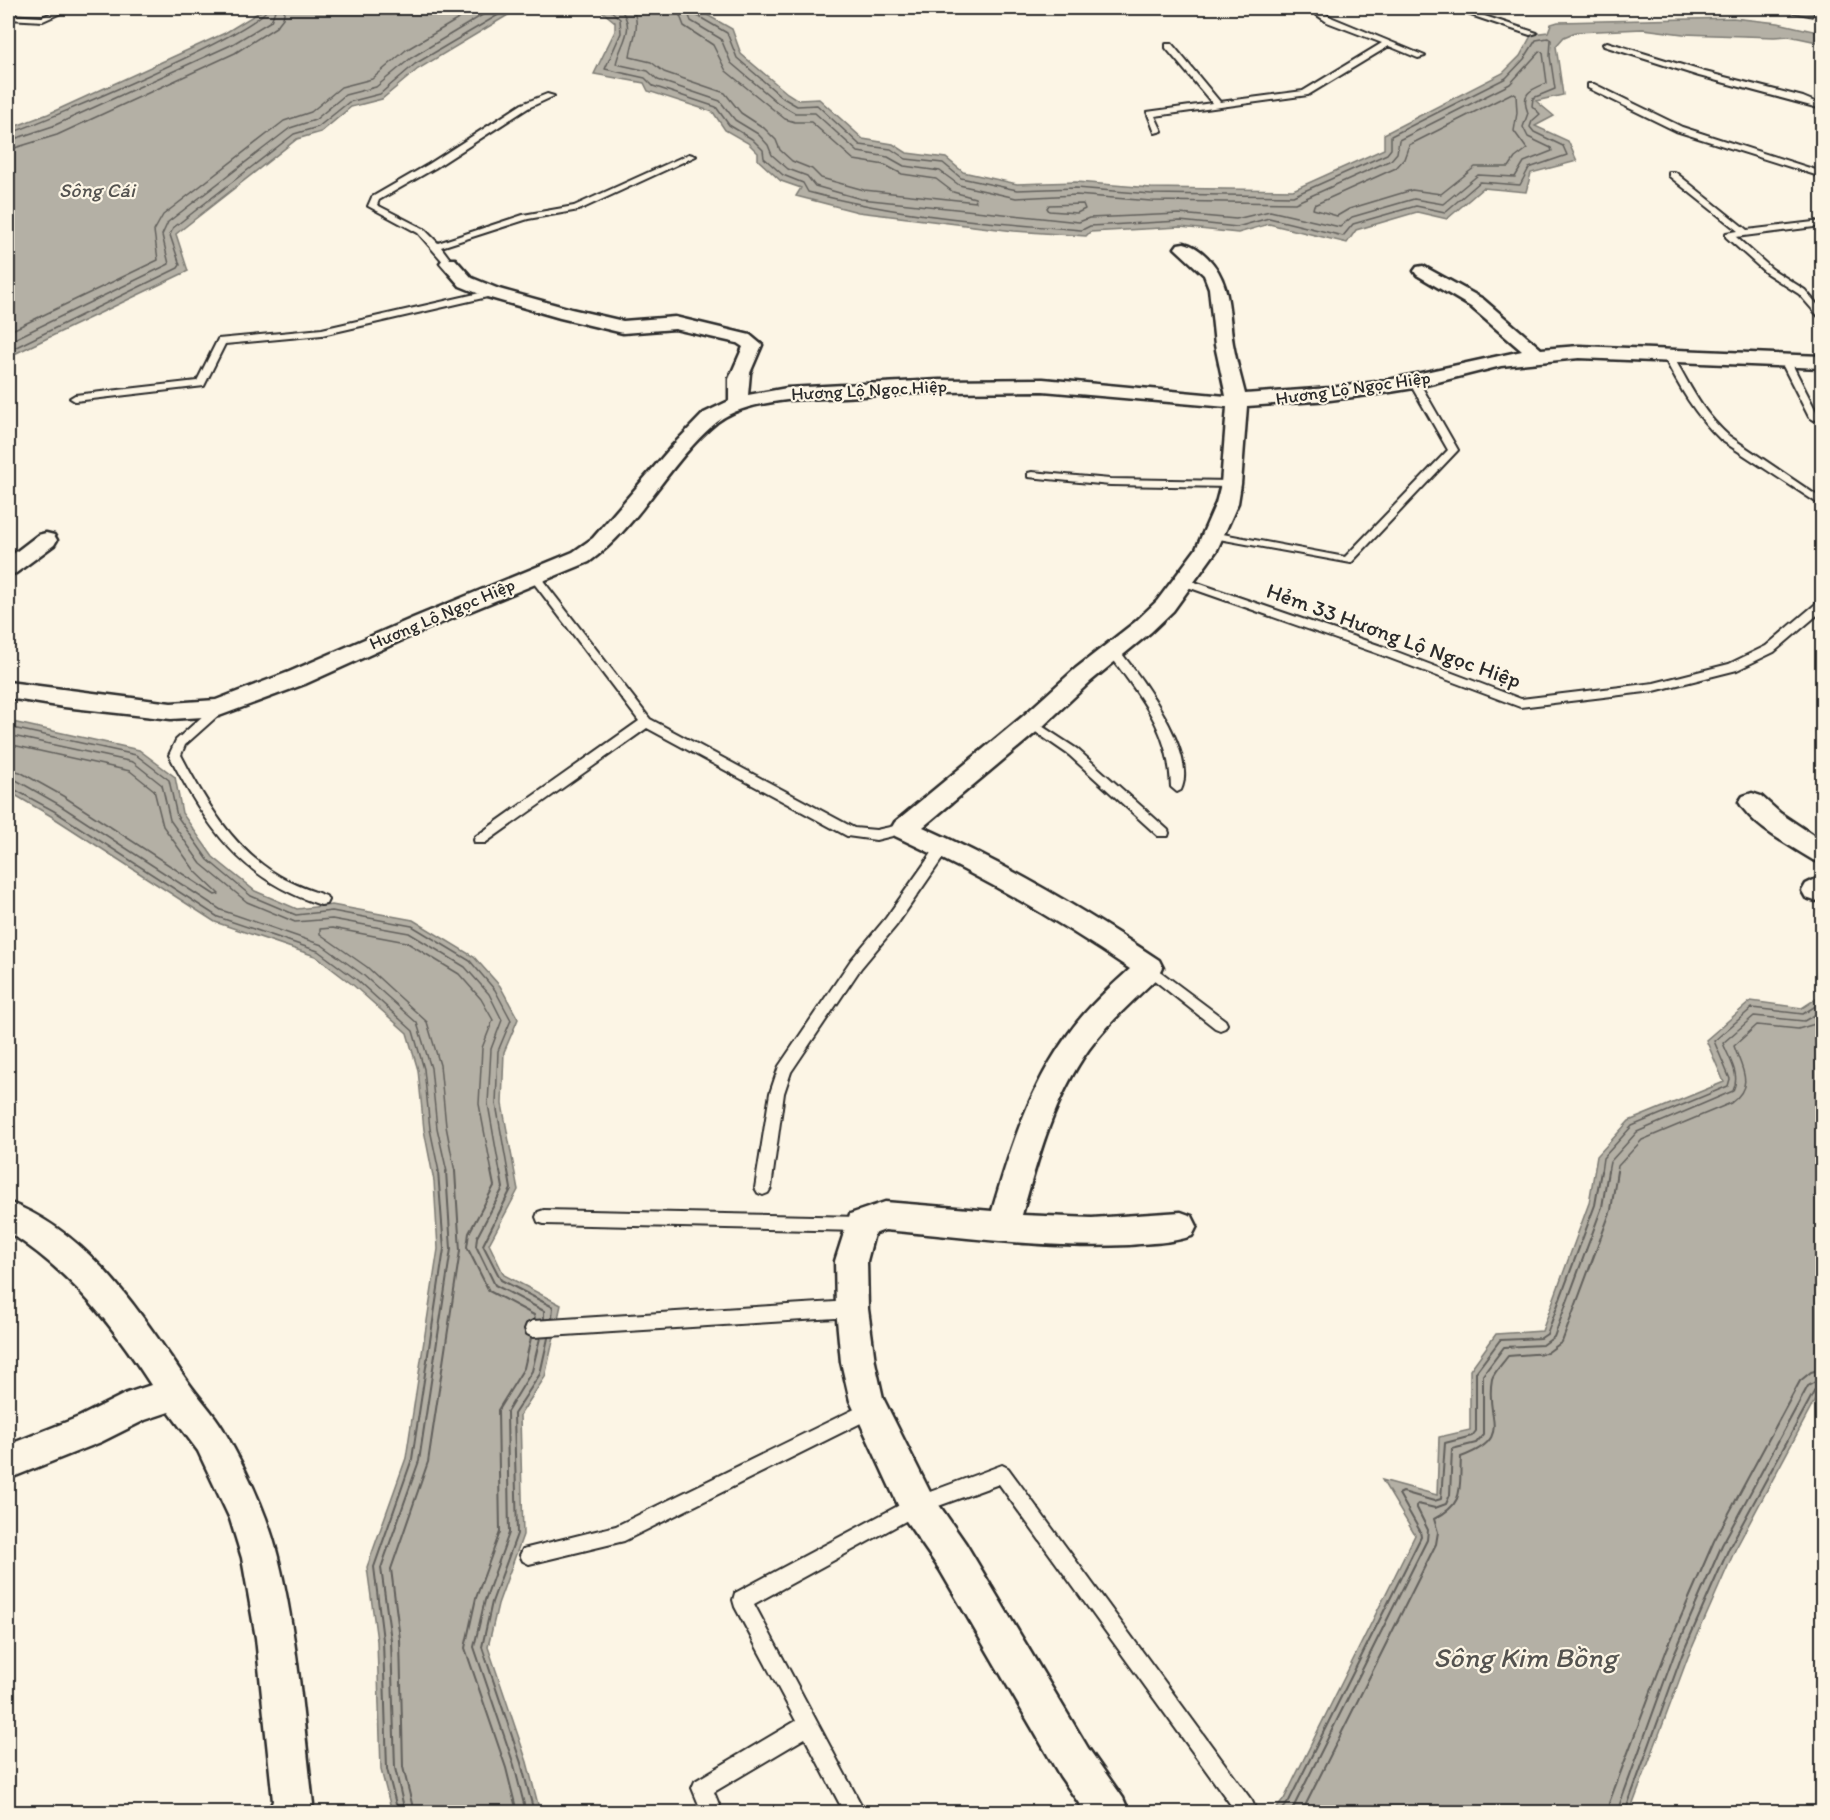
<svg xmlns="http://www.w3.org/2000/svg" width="1830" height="1820" font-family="Itim,sans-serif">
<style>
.water{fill:#b4b0a5;stroke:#7d7b74;stroke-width:1.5}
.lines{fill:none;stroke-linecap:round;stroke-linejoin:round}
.shore-far1{stroke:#62605c;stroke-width:1.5}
.shore{stroke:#62605c;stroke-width:2}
.lane-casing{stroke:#2b2b2b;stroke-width:4}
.street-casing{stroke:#2b2b2b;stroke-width:5}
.path{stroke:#2b2b2b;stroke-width:2;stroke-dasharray:1 3;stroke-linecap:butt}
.lane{fill:#fcf5e5;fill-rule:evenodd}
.street{fill:#fcf5e5;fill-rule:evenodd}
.wall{fill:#aca89d;stroke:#2b2b2b;stroke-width:1.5}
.building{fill:#c8c3b7;stroke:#2b2b2b;stroke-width:1.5}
.labels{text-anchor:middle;stroke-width:4.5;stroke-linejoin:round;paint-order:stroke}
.far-street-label{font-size:18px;fill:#2b2b2b;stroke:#fcf5e5}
.far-water-label{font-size:20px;font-style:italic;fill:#545350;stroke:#fcf5e5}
.street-label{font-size:22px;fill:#2b2b2b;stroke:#fcf5e5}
.near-water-label{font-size:28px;font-style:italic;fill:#545350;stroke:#fcf5e5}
</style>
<rect width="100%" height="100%" fill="#fcf5e5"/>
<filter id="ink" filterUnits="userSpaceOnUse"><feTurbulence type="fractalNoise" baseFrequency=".0167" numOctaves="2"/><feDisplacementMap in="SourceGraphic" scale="12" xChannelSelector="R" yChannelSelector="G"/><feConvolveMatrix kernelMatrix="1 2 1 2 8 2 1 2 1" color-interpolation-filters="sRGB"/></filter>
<g filter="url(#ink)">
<path class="water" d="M266 8H525L508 15 418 69 382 99 351 107 321 132 297 139 176 234 188 271 8 357V129L48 114 225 33Z
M598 8H695L732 29 741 54 787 93 798 100 819 99 863 139 893 144 907 153 946 158 963 172 1017 184 1076 182 1151 188 1293 190 1384 149V134L1503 73 1520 56 1532 34 1548 32 1551 24 1558 22 1733 18 1778 23 1822 33V43L1789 36 1774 37 1683 34 1643 29 1576 32 1564 37 1556 46 1563 95 1536 101 1554 116 1535 126 1568 141 1577 161 1531 173 1526 192 1483 188 1447 219 1417 212 1356 230 1347 243 1269 224 1238 233 1180 227 1090 232 1086 236 1014 231 858 212 796 196 801 188 781 181 758 160V153L748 143 725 130 713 112 648 91 644 83 594 74 615 31V22Z
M8 721 139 750 175 777 182 813 213 857 255 891 297 909 332 905 413 920 474 957 500 986 518 1019 504 1052 502 1104 518 1190 489 1244 504 1275 561 1305 545 1377 520 1415 523 1535 498 1604 488 1647 527 1762 540 1812H392L381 1770 377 1641 367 1567 406 1458 438 1249 434 1181 424 1130 418 1070 407 1033 353 985 315 956 215 922 51 816 8 791Z
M1822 995V1387L1735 1550 1688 1657 1630 1812H1274L1284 1799 1415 1535 1382 1480 1437 1495 1439 1437 1470 1430V1370L1496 1334 1542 1331 1589 1203 1597 1156 1629 1121 1724 1082 1706 1040 1751 1001 1802 1008Z"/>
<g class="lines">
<path class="shore-far1" d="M608 8 620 19 621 33 605 69 645 78 653 86 716 107 729 125 752 139 763 150 764 158 783 175 803 183 808 192C897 216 990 223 1082 230L1090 226 1180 221 1237 227 1269 218 1343 236 1353 224 1416 206 1445 212 1480 182 1520 185 1529 168 1567 155 1563 146 1534 132 1530 127 1532 121 1540 114 1532 106 1533 98 1555 89 1550 56 1551 40 1548 38 1536 40 1524 59 1506 78 1391 136V149L1387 154 1293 196 1151 194 1076 188 1017 190 961 178 943 163 906 159 891 149 860 145 817 105 797 106 783 98 737 58 727 33 696 15 694 8
M619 8C638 28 620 43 616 64L648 71 658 80 720 101 735 120 758 134 768 145 772 155 788 169 807 176 815 186 861 199 1079 222 1089 218 1179 214 1236 219 1270 211 1340 227 1352 217 1414 199 1443 204 1478 175 1515 177 1524 162 1552 151 1551 148 1528 137 1523 127 1528 113C1520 93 1530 90 1547 83L1543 53 1540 51 1510 84 1399 140 1397 153 1391 160 1295 203 1151 201 1076 195 1016 198 959 185 940 171 904 166 888 157 858 152 815 113H795L778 103 731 63 721 39 691 21 686 8
M632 8C642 27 632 38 630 57L651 62 664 72 725 93 741 113 764 128 776 140 780 150 792 161 812 169 821 178 864 190 976 202 975 198 953 192 936 179 902 174 885 165 854 160 811 122H795L785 119 726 71 713 45 684 26 677 8
M1512 93 1516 95 1517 113 1514 131 1527 149 1515 158 1509 167H1475L1441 194 1412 190 1349 209 1337 216 1313 209 1314 205 1396 168 1404 159 1409 145Z
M8 134C45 121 257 33 268 8
M8 141 53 126 231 45 271 21 276 8
M8 150 57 135 235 53 276 27 283 18 285 8
M1083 204 1085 209 1077 213 1049 211 1047 208 1049 205Z
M8 332 158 260 154 231 163 215 284 121 311 112 341 87 372 79 406 50 477 8
M8 342 169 264 162 235 168 222 290 128 315 120 345 95 376 87 411 58 494 8
M8 351 178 268 180 265 170 235 173 228 294 134 318 127 349 102 380 94 415 64 510 8
M8 727 136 755 169 780 177 816 208 860 251 896 296 915 332 911 412 926 470 961 495 990 511 1020 498 1051 496 1104 508 1172
M8 735 133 762 162 785 170 820 201 864 247 902 295 922 332 919 409 933 465 967 489 994 502 1020 491 1049 488 1104 500 1172
M8 744 130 771 154 790 163 826 195 871 219 894 215 895 63 796 20 772 8 769
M8 778 16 780 58 804 221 910 322 945 362 974 417 1023 431 1068 437 1128 447 1172
M8 786 54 811 218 917 318 951 357 980 413 1031 424 1069 430 1129 439 1172
M455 1172 446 1126 440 1065 427 1022 367 967 320 934V929L332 928 406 942 459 974 481 999 493 1020 482 1048 479 1104 492 1172
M1601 1172 1603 1158 1632 1126 1728 1086 1730 1079 1714 1041 1752 1008 1803 1014 1822 1002
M1608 1172 1610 1162 1637 1132 1733 1091C1741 1074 1729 1059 1723 1043L1754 1016 1804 1021 1822 1011
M1617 1172 1618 1166 1642 1140 1731 1103C1755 1086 1742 1069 1734 1046L1757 1025 1798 1029 1822 1022"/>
<path class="shore" d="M491 1171 494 1186 469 1233 467 1247 489 1291 534 1315 535 1319
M500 1171 503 1188 477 1237 476 1246 495 1285 544 1311V1319
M508 1171 511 1189 483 1245 501 1280 553 1307 552 1318
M398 1812 387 1769 383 1640 374 1567 412 1459 444 1249 438 1171
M405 1812 395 1768 391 1640 381 1568 419 1461 451 1249 446 1171
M414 1812 403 1767 400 1639 391 1569 428 1462 460 1251 455 1171
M517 1812 506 1768 465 1648 476 1598 500 1532 498 1410 524 1368 531 1338
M526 1812 514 1765 474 1647 485 1600 509 1533 507 1412 532 1371 540 1338
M534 1812 521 1763 482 1647 492 1602 517 1534 514 1414 540 1374 548 1338
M1281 1812 1289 1801 1421 1537 1420 1531 1399 1494 1403 1492 1434 1501 1441 1499 1445 1443 1472 1436 1476 1431V1372L1500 1340 1541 1338 1547 1334 1595 1205 1601 1171
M1291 1812 1427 1540 1428 1530 1416 1506 1418 1504 1435 1508 1446 1504 1450 1495 1452 1449 1476 1443 1483 1435V1375L1504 1347 1543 1345 1554 1337 1602 1207 1608 1171
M1302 1812 1436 1544 1438 1532 1434 1519C1466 1503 1459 1488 1461 1457 1515 1437 1484 1420 1492 1379 1494 1372 1503 1363 1508 1356L1547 1353 1562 1342 1611 1210 1617 1171
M1608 1812 1609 1803 1667 1649 1714 1541 1800 1381 1811 1372 1822 1369
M1617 1812 1675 1652 1722 1545 1808 1386 1822 1378
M1625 1812 1682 1655 1729 1548 1815 1390 1822 1386"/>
<g class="lane-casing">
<path id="lane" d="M63 8H72L43 21 8 19V15L42 17Z
M1307 8H1315L1333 18 1425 56 1418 58 1389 46 1308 95 1155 116 1162 131 1155 133 1147 112 1212 103 1166 48V44H1172L1220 102 1303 91 1382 43 1327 22Z
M1450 8H1460L1537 33 1530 35Z
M1607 42 1705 72 1803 97 1822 105V109L1699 76 1604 46 1603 44Z
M1588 84H1594L1682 127 1822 172V177L1676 131 1588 88Z
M547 94 554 96 528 108 435 168 379 200 377 205 424 229 438 243 523 215 574 206 689 154 696 156 579 210 528 219 441 247 453 263 449 266 446 265 418 233 368 206 372 197 429 164 522 104Z
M1669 172H1675L1747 230 1822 221V226L1736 237 1772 269 1805 290 1822 310V318L1819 317 1799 294 1766 273 1726 237V233L1738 231 1669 176Z
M493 290 496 291V295L322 335 225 344 204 386 75 401 70 398 75 395 197 381 218 339 322 329Z
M1665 353H1671C1691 386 1699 409 1729 436L1822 499V506L1721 440C1695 415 1679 387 1663 355Z
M1782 358 1790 360 1819 417 1818 419 1814 420 1809 417 1780 360Z
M1414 379 1419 382 1458 450 1351 563 1208 537 1207 535 1212 532 1345 557 1448 450 1409 382Z
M1032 472 1110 479 1231 481 1236 484 1231 487 1110 485 1028 477V473Z
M534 573 538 574 650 719 854 828 876 830 904 824 909 826 910 829 909 832 876 840 847 836 647 728 485 843H475L474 840 475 837 639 721 530 578V574Z
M1183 578 1384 647 1521 699 1654 683 1729 664 1766 646 1818 602H1822V611L1774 652 1737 670 1654 691 1520 707 1376 653 1179 584 1177 582Z
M1114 648 1118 649C1141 677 1198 753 1181 790L1177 792 1171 787C1169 727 1140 698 1108 652Z
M219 704 225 708 223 711 185 745 181 755C205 801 233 849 279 876 294 885 310 890 326 896L328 900 326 904 321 905C240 879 207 827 169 755L176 740 215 705Z
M1031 719 1077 749 1168 830 1169 833 1168 836H1158L1069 755 1027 726 1025 723Z
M944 841 949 843 951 846 949 849 896 926 861 968 791 1072 784 1093 771 1188 768 1193 763 1195 758 1193 755 1188 770 1093 779 1066 851 960 886 918 939 843Z
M1149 963 1225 1020 1227 1024 1225 1028 1220 1030 1215 1028 1144 972 1142 968 1144 964Z
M544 1210 861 1217 867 1219 869 1224 867 1229 861 1231 544 1224 538 1222 536 1217 538 1212Z
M852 1301 858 1304 860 1309 858 1314 852 1317 533 1337 527 1334 525 1329 527 1324 533 1321Z
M871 1401 877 1403 880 1409 877 1415 624 1541 529 1564 523 1561 520 1555 523 1549 616 1526Z
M1002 1465 1008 1468 1252 1801 1255 1808 1253 1812H1236L999 1484 922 1512 754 1604 865 1812H844L805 1738 714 1792 722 1812H702L692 1788 695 1781 796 1721 735 1607 733 1600 735 1593 911 1499Z"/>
</g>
<g class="street-casing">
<path id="street" d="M1184 243C1193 245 1201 251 1207 257 1232 282 1228 312 1233 344 1236 361 1241 378 1245 394L1330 388 1384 381 1522 351 1471 307 1417 275 1414 271 1417 267 1423 266 1483 299 1541 349 1579 346 1822 356V368L1579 358 1501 366 1414 388 1384 393 1330 400 1247 406 1241 484 1238 503 1217 550 1173 611 1151 632 1091 681 1040 729 923 827C1006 864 1084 910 1159 960L1163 968 1159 976C1135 999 1109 1022 1089 1049 1054 1098 1038 1157 1022 1215L1092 1218 1181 1212 1192 1216 1197 1226 1192 1236C1172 1243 1150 1243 1129 1245 1047 1249 966 1237 885 1230L874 1234 867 1261 868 1309 875 1362 883 1398 930 1492 966 1544 1088 1748 1123 1798 1129 1812H1085L1060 1776 940 1570 904 1518 850 1401 841 1362 836 1309 835 1261 850 1214 885 1202 992 1211C1010 1149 1030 1086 1069 1033 1086 1009 1108 989 1130 969 1055 918 977 874 895 836L891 829 895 822 1022 717 1075 669 1135 622 1157 601 1196 549 1216 503 1221 484 1227 407 1043 391 939 392 787 400C764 403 736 407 717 422 668 462 641 525 589 562L429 628 305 684 219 716 171 719 64 707 8 698V682L171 703 216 700 289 672 413 618 573 552 593 538 673 445 704 413 729 401V379L743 347 737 343 675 329 623 333 560 318 487 297 460 286 440 263 443 259H455L472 278 499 289 571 309 623 321 675 317 750 335 762 345 750 373 748 395 787 388 939 380 1043 379 1226 396 1215 345 1209 288 1204 275 1175 248 1178 244Z
M46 533 54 535 57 540 54 545 16 573 8 575V558L38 535Z
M1752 793 1761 796 1780 813 1822 841V863L1813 860C1788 844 1754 828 1739 802L1743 796Z
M1822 876V899L1815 901 1806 898 1802 891 1806 884Z
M8 1202C91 1233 140 1313 188 1382 199 1398 213 1412 223 1429 246 1469 267 1512 278 1557 298 1638 303 1722 313 1804L309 1812H268L273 1801 256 1638 242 1558 230 1519 198 1451 169 1412 145 1420 101 1442 8 1479V1445L79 1417 127 1393 151 1385C112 1324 70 1271 8 1232Z"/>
</g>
<path class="path" d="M152 12 159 8"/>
<use href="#lane" class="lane"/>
<use href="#street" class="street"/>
</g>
<path class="wall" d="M1795 8H1818L1812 17 1792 13Z"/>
<path class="building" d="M1795 8H1817L1814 12Z"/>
</g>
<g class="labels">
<g class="far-street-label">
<text transform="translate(1353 388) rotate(-8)" y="6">Hương Lộ Ngọc Hiệp</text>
<text transform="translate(869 390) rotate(-3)" y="6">Hương Lộ Ngọc Hiệp</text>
<text transform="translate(442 614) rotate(-23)" y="6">Hương Lộ Ngọc Hiệp</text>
</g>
<g class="far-water-label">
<text x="97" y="197">Sông Cái</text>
</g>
<g class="street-label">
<text transform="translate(1394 635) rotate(20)" y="8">Hẻm 33 Hương Lộ Ngọc Hiệp</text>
</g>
<g class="near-water-label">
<text x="1525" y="1667">Sông Kim Bồng</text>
</g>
</g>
<rect width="1830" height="1820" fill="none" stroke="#fcf5e5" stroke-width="30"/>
<rect x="15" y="15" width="1800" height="1790" fill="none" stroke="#2b2b2b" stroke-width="2" filter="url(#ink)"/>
</svg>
